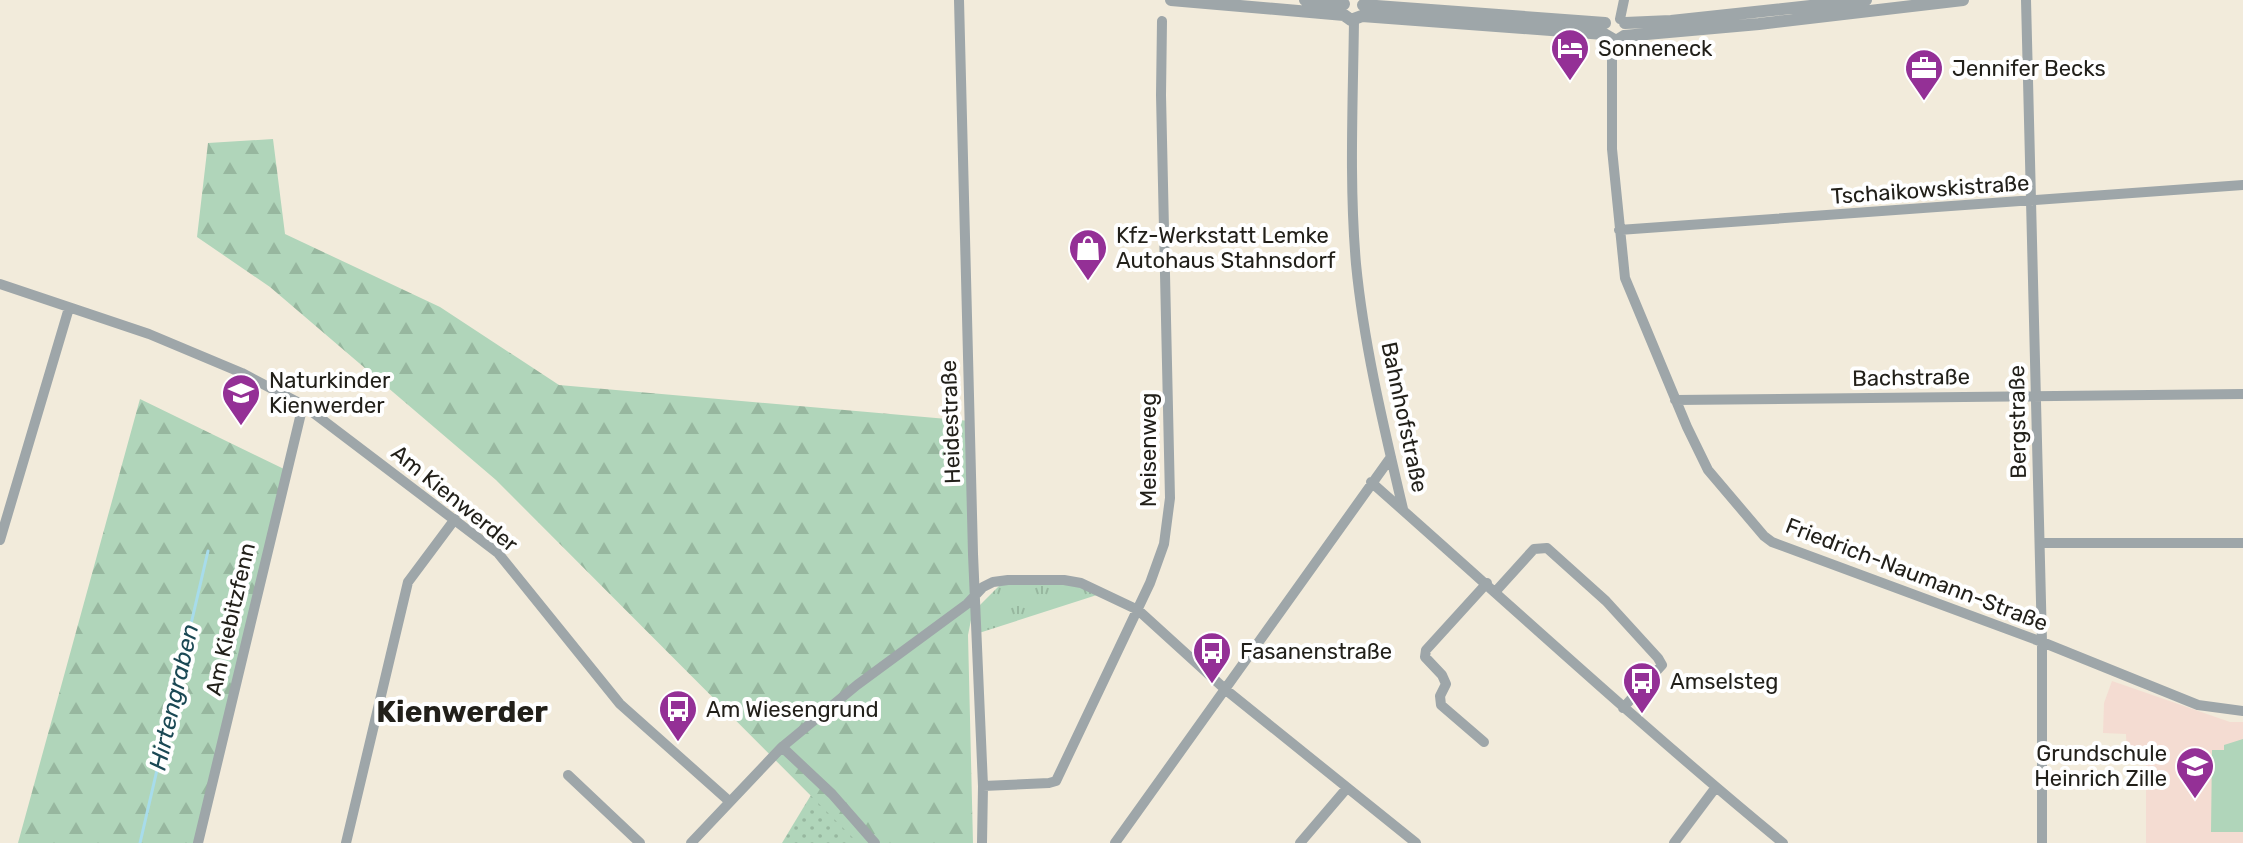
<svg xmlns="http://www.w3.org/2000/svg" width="2243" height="843" font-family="Rubik,sans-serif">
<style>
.education{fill:#f4dcd2}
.grass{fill:url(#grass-dots)}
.forest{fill:url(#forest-firs)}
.park{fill:url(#park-tufts)}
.pitch{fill:#b0d5ba}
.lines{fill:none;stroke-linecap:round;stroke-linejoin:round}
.stream{stroke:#a7dceb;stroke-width:3}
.minor{stroke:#9ea6a9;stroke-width:10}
.tertiary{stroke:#9ea6a9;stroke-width:12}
.labels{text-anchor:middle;stroke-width:8;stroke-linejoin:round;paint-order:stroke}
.poi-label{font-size:22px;fill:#22201a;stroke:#fff;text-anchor:start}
.street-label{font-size:22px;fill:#22201a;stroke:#fff}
.water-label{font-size:24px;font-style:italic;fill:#1a4854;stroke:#fff}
.district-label{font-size:30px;font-weight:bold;fill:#22201a;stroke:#fff}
</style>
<defs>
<pattern id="grass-dots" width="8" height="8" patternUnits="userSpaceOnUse" patternTransform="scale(2)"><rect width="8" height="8" fill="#b0d5ba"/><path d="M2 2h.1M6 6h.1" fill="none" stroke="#97b79f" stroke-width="1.8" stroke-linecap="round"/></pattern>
<pattern id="forest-firs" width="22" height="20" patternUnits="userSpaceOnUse" patternTransform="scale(2)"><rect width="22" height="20" fill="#b0d5ba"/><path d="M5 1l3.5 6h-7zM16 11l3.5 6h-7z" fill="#97b79f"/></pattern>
<pattern id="park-tufts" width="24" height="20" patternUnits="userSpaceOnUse" patternTransform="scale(2)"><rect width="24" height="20" fill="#b0d5ba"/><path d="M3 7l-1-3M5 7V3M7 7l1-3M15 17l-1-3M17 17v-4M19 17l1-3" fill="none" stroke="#97b79f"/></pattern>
</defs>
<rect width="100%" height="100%" fill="#f2ebdb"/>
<path class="education" d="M2112 681 2230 722H2243V843H2146V758L2127 757 2126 734 2103 733 2104 703Z"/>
<path class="grass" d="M817 785 867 843H782Z"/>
<path class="forest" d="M273 139 285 234 440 307 559 385 970 421 976 595 968 635 973 843H858L496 480 270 287 197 237 208 143Z
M140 399 284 469 195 843H18Z"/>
<path class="park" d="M1065 582 1100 594 979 633V606L1001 584Z"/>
<path class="pitch" d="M2243 739V832H2211L2212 750H2224V745Z"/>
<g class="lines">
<path class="stream" d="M140 843 208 551"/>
<path class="minor" d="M959 0 973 554 983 786 982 843
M2026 0 2042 642V843
M1620 19 1624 0
M1354 20C1353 101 1349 183 1356 264 1364 346 1384 428 1403 509
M1612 41V149L1625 278 1687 427 1708 470 1764 536 1772 542 2042 642 2198 705 2243 711
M1619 230 2243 185
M0 284 149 334 242 373 303 405 498 553 620 704 729 801
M1675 400 2243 394
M1371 482C1508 603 1642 727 1783 843
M0 540 69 308
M2040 543H2243
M1496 591 1534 549 1547 548 1606 601 1658 658 1662 665 1623 708
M1484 742 1441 705 1440 696 1446 684 1442 675 1425 657 1426 650 1487 583
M782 747 832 794 875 843
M568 775 640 843
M983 786 1049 783 1056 781 1150 583 1164 544 1170 498 1161 95 1162 21
M198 843 303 405
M346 843 408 582 455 519
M691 843 782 747 857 685 967 604 983 587 993 582 1008 580H1064L1081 583 1138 610 1226 690 1416 843
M1115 843 1391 457
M1300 843 1347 788
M1674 843 1716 787"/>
<path class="tertiary" d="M1171 0 1344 15 1351 20 1362 16
M1305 0 1344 4
M1363 5 1605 23
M1362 16 1604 34
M1625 23 1671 21 1866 0
M1604 34 1616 41 1624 36 1759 24 1963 0"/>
</g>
<defs>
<g id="hotel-pin" transform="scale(2)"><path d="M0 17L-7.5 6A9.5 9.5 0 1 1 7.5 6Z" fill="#943096" stroke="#fff"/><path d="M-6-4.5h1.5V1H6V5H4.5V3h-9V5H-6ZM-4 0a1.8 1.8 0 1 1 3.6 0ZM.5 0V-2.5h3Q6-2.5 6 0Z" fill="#fff"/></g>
<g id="office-pin" transform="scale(2)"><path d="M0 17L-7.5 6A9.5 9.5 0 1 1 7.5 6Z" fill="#943096" stroke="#fff"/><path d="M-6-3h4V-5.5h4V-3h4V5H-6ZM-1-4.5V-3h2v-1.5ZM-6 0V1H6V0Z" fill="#fff"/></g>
<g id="shop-pin" transform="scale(2)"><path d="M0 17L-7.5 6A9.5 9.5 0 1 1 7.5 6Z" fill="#943096" stroke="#fff"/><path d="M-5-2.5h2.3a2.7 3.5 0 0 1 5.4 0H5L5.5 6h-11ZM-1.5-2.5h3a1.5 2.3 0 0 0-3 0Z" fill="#fff"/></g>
<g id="school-pin" transform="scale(2)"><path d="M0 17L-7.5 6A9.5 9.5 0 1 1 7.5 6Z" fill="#943096" stroke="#fff"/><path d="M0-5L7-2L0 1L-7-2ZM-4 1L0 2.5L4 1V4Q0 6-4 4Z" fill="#fff"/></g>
<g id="bus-pin" transform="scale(2)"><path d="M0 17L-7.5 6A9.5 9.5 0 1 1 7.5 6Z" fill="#943096" stroke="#fff"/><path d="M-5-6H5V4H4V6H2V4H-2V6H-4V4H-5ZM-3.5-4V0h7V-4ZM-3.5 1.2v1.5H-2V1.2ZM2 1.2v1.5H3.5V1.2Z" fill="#fff"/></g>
</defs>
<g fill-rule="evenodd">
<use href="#hotel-pin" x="1570" y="48"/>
<use href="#office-pin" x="1924" y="68"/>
<use href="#shop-pin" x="1088" y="248"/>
<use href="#school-pin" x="241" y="393"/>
<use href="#bus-pin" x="1212" y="651"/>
<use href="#bus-pin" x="1642" y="681"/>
<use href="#bus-pin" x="678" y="709"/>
<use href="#school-pin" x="2195" y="766"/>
</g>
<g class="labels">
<g class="poi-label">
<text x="1598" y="56">Sonneneck</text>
<text x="1952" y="76">Jennifer Becks</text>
<text x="1116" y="243">Kfz-Werkstatt Lemke<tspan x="1116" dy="25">Autohaus Stahnsdorf</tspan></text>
<text x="269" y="388">Naturkinder<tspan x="269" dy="25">Kienwerder</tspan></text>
<text x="1240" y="659">Fasanenstraße</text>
<text x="1670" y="689">Amselsteg</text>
<text x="706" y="717">Am Wiesengrund</text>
<text x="2167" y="761" text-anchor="end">Grundschule<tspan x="2167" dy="25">Heinrich Zille</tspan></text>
</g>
<g class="street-label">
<text transform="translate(1930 189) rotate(-4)" y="8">Tschaikowskistraße</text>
<text transform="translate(1911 377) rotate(-1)" y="8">Bachstraße</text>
<text transform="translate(1405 417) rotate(78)" y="8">Bahnhofstraße</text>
<text transform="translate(950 422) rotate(-92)" y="8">Heidestraße</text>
<text transform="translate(2017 422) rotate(-91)" y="8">Bergstraße</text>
<text transform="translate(1148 450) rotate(-90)" y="8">Meisenweg</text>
<text transform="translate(455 498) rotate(39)" y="8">Am Kienwerder</text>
<text transform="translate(1917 574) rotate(21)" y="8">Friedrich-Naumann-Straße</text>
<text transform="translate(230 619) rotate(-77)" y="8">Am Kiebitzfenn</text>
</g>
<g class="water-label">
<text transform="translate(174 697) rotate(-77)" y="8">Hirtengraben</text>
</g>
<g class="district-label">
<text x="462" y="722">Kienwerder</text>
</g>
</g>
</svg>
